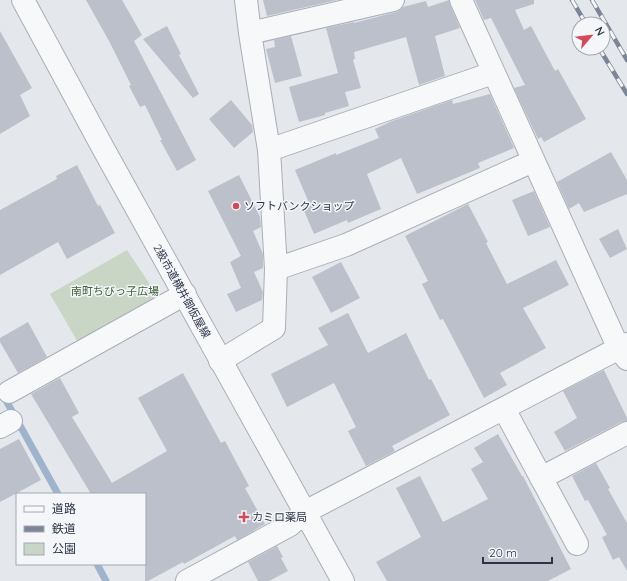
<svg xmlns="http://www.w3.org/2000/svg" width="627" height="581" font-family="Quicksand,'Noto Sans JP',sans-serif">
<style>
.green{fill:#c9d6c5}
.lines{fill:none;stroke-linecap:round;stroke-linejoin:round}
.stream{stroke:#9fb4cc;stroke-width:7}
.building{fill:#bbc0ca}
.minor-casing{stroke:#a9aeb7;stroke-width:24}
.minor{stroke:#f7f8fa;stroke-width:22}
.rail-casing{stroke:#7d8696;stroke-width:4.5}
.rail{stroke:#f4f6f9;stroke-width:3;stroke-dasharray:9;stroke-linecap:butt}
.poi-dot{fill:#d1495b;stroke:#f4f6f9;stroke-width:1.5}
.labels{text-anchor:middle;stroke-width:3;stroke-linejoin:round;paint-order:stroke}
.poi-label{font-size:11px;fill:#2b3445;stroke:#f4f6f9;text-anchor:start}
.park-label{font-size:11px;fill:#3f6138;stroke:#f4f6f9}
.street-label{font-size:11px;fill:#2b3445;stroke:#f4f6f9}
</style>
<rect width="100%" height="100%" fill="#e4e7ec"/>
<path class="green" d="M127 250 161 301 79 344 50 294Z"/>
<g class="lines">
<path class="stream" d="M3 395 58 494
M97 564 106 581"/>
</g>
<path class="building" d="M86 0H122L142 35 134 41 196 160 177 171 160 140H162L145 105 140 107 129 86 131 85 109 41Z
M263 0H337L267 16Z
M449 0 450 5 460 28 435 36 445 76 419 85 406 37 354 52 355 59 353 60 361 88 345 92 349 106 325 113V115L299 122 289 87 338 73 326 28 354 22V23L396 12 401 9 403 7 426 1 428 7Z
M475 0H534V4L515 10 524 30 531 26 555 71 558 69 586 119 544 142 541 137 538 139 514 88 525 85 491 18 484 20Z
M167 26 181 54 179 55 199 94 193 98 143 39Z
M0 31 32 88 20 95 30 116 0 134Z
M291 36 302 76 275 83 266 49 275 47 274 40Z
M490 94 514 148 478 163 480 168 417 194 401 158 367 174 381 209 348 223 347 220 314 234 302 206 309 203 295 170 336 153V155L379 138 375 129 392 121 452 100 453 104Z
M231 100 252 125 253 132 234 148 209 119Z
M611 152 627 180V194L584 212 579 203 569 209 557 182Z
M77 165 98 206 100 205 115 233 67 259 58 242 0 275V210L57 179 56 176Z
M239 175 260 217 261 227 253 231 263 254V268L254 272 263 292 262 300 236 312 227 294 241 288 230 262 241 256 208 191Z
M534 191 550 227 528 236 512 200Z
M468 204 488 242 486 243 507 284 556 260 569 285 523 308 546 348 500 373 507 385 484 398 443 319 440 320 422 284 428 281 405 236Z
M618 229 627 249 610 258 599 239Z
M341 262 360 298 331 313 312 277Z
M348 313 368 353 406 333 429 380 431 379 450 415 392 446 395 451 366 466 348 431 356 427 334 383 287 407 271 374 328 345 318 328Z
M28 322 47 357 18 373 0 342V338Z
M604 370 627 418V421L621 422 565 451 554 432 577 418 563 391Z
M183 373 221 443 225 441 249 486 245 488 265 524 237 540 235 536 184 564 183 562 148 581H145V494H91L31 394 60 378 79 413 72 417 112 483 167 451 138 398Z
M498 434 522 476H523L571 569 548 581H387L376 562 421 537 396 488 420 476 443 522 488 499 471 469 483 462 474 448Z
M19 439 41 480 0 502V449Z
M596 463 610 488 608 489 627 523V571L619 557 613 560 602 537 607 535 588 500 585 501 572 476Z
M277 546 283 557 281 558 288 571 269 581H258L248 562Z"/>
<g class="lines">
<g class="minor-casing">
<path id="minor" d="M23 0 103 148 343 581
M461 0 619 349 627 359
M250 33 393 0
M269 150 493 73
M276 269 346 245 533 161
M220 361 274 328 276 269 269 150 250 33 246 0
M9 392 185 294
M504 409 577 544
M0 427 11 421
M541 478 627 433
M187 581 290 525 305 512 627 344"/>
</g>
<use href="#minor" class="minor"/>
<g class="rail-casing">
<path id="rail" d="M572 0 586 24
M592 0 627 60
M599 48 627 94"/>
</g>
<use href="#rail" class="rail"/>
</g>
<g class="poi-dot">
<circle cx="236" cy="206" r="4"/>
<path d="M242 511h4v4h4v4h-4v4h-4v-4h-4v-4h4z"/>
</g>
<g class="labels">
<g class="poi-label">
<text x="244" y="210">ソフトバンクショップ</text>
<text x="252" y="521">カミロ薬局</text>
</g>
<g class="park-label">
<text x="115" y="295">南町ちびっ子広場</text>
</g>
<g class="street-label">
<text transform="translate(182 291) rotate(61)" y="4">2級市道横井御仮屋線</text>
</g>
</g>
<rect x="16" y="493" width="130" height="72" fill="#f4f6f9" stroke="#a4a8b1"/>
<rect x="24" y="506" width="20" height="6" fill="#f7f8fa" stroke="#a4a8b1"/>
<text x="52" y="513" font-size="12" fill="#2b3445">道路</text>
<rect x="24" y="526" width="20" height="6" fill="#7d8696" stroke="#a4a8b1"/>
<text x="52" y="533" font-size="12" fill="#2b3445">鉄道</text>
<rect x="24" y="543" width="20" height="12" fill="#c9d6c5" stroke="#a4a8b1"/>
<text x="52" y="553" font-size="12" fill="#2b3445">公園</text>
<g transform="translate(591 36) rotate(62)"><circle r="19" fill="#f4f6f9" stroke="#a4a8b1"/>
<path d="M0-3L7 15L0 10L-7 15Z" fill="#d1495b"/>
<text y="-6" font-size="11" font-weight="bold" text-anchor="middle" fill="#2b3445">N</text>
</g>
<path d="M483 557v6h69v-6" fill="none" stroke="#2b3445" stroke-width="2"/>
<text x="489" y="557" font-size="12" fill="#2b3445" stroke="#f4f6f9" stroke-width="3" paint-order="stroke">20 m</text>
</svg>
